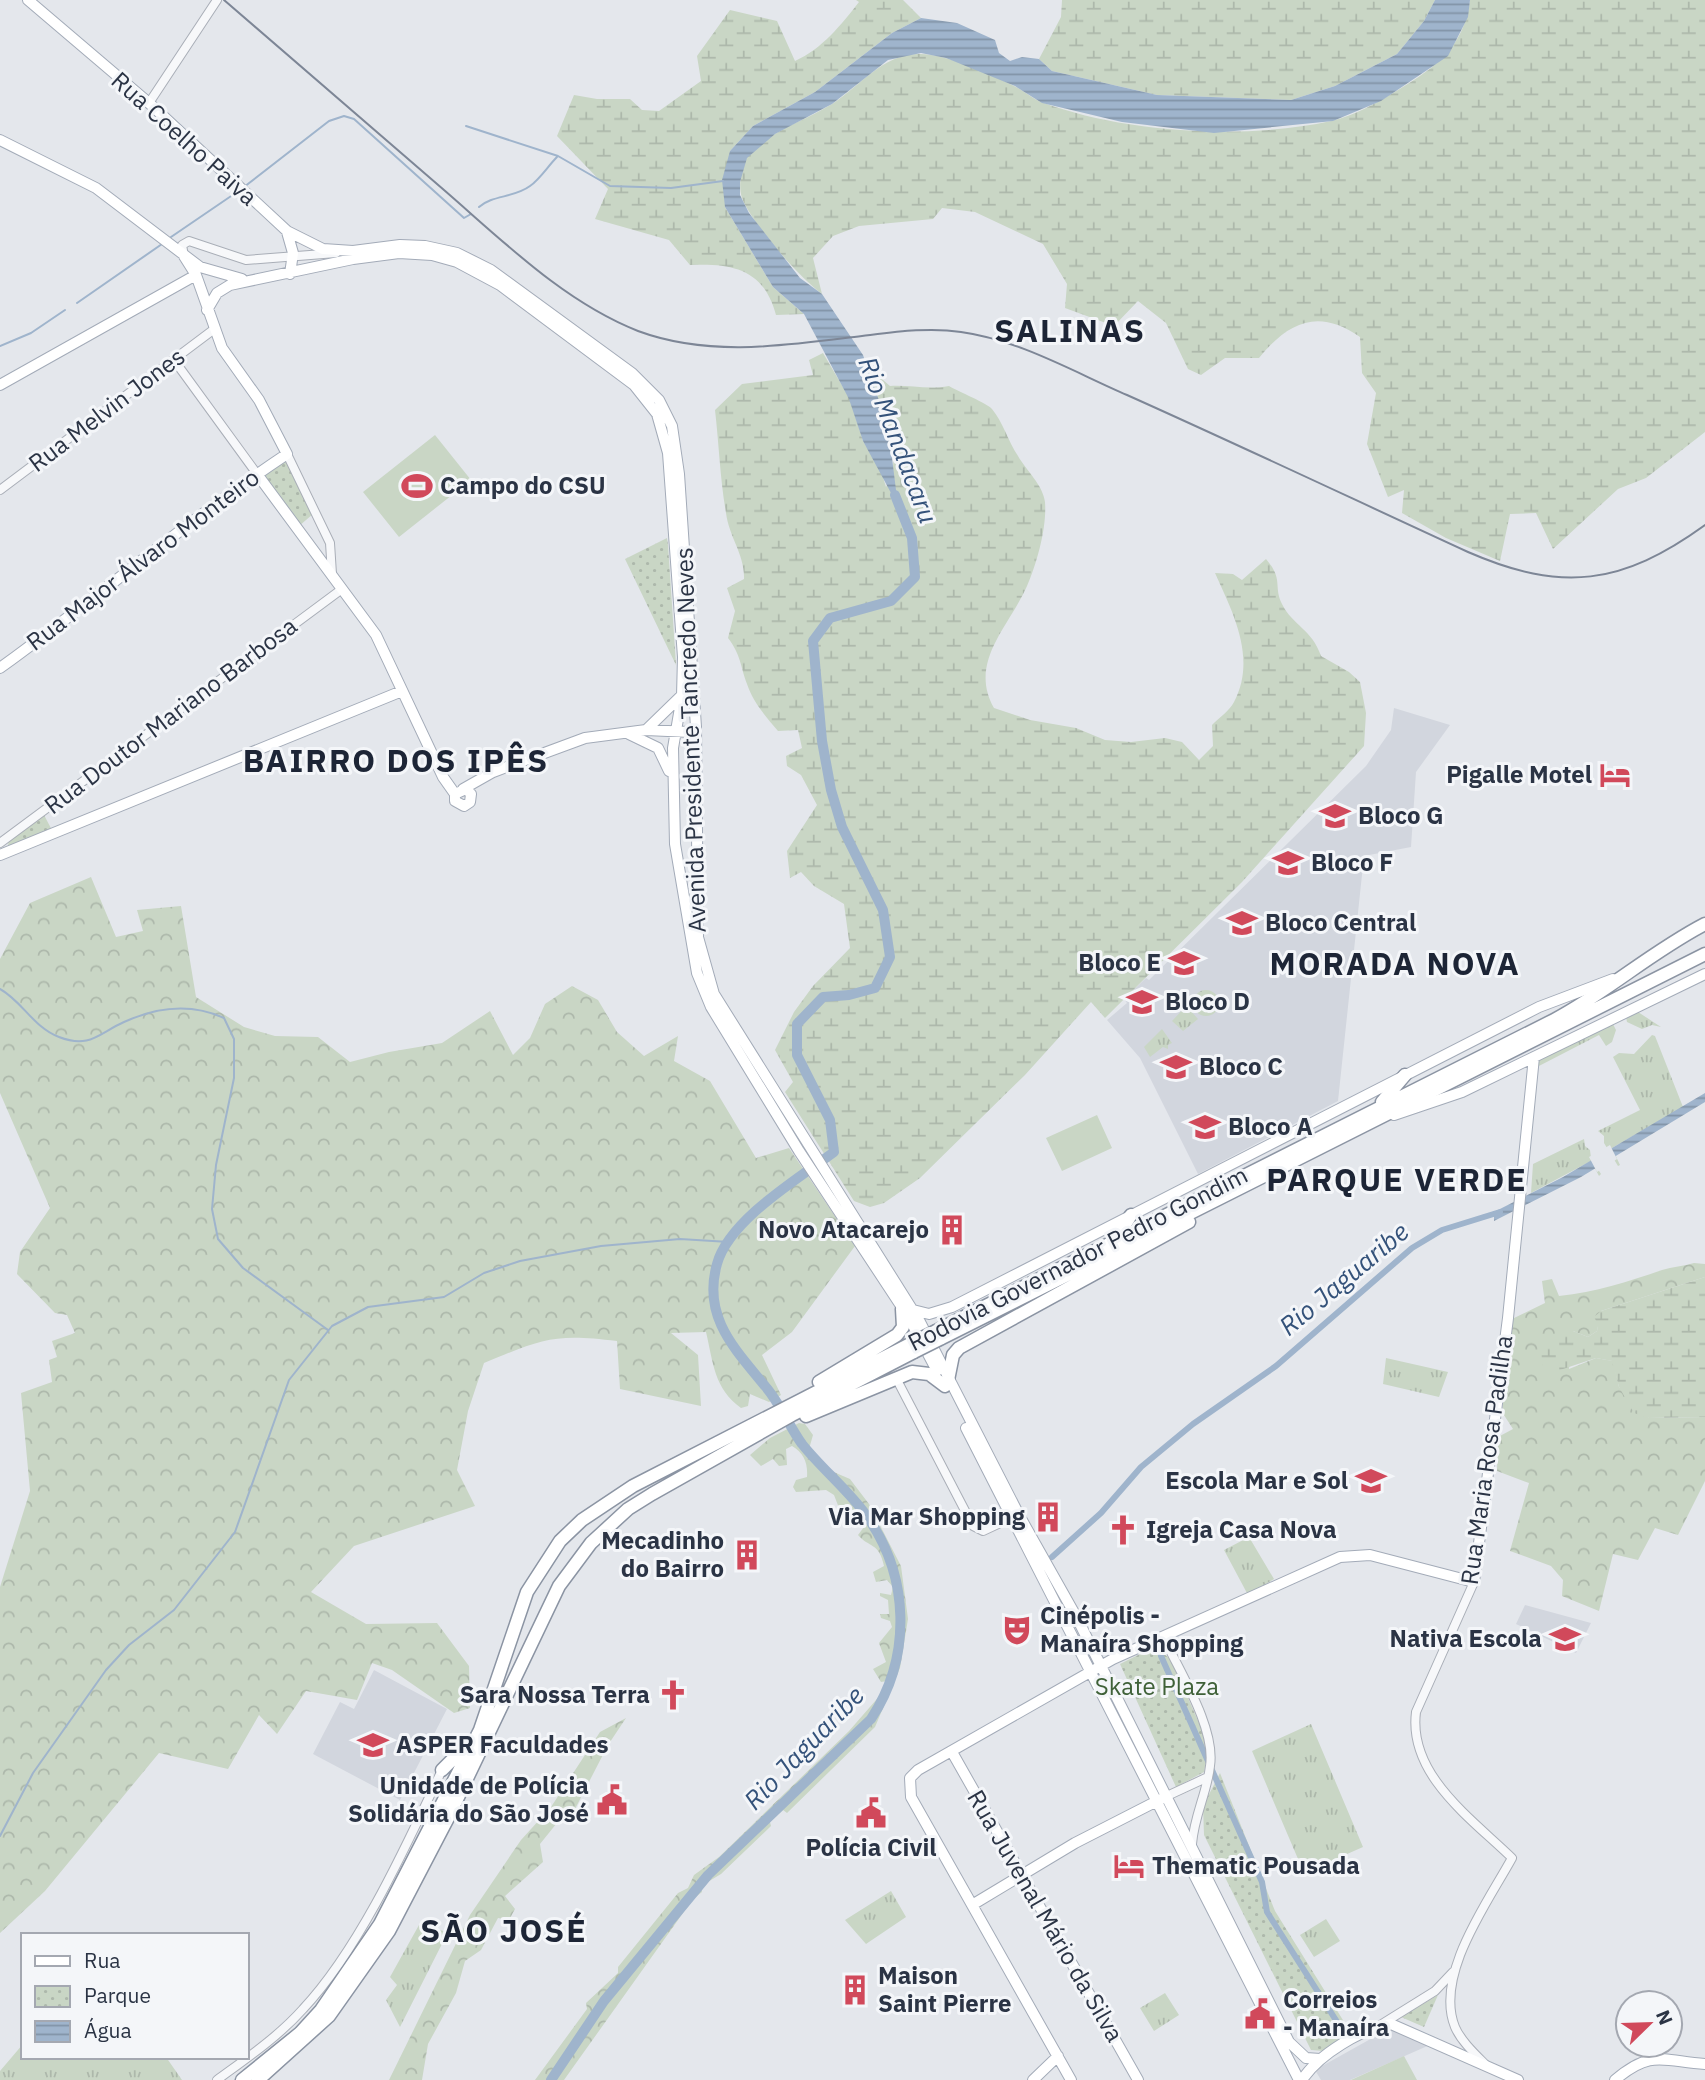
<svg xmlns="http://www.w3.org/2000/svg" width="1705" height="2080" font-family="'IBM Plex Sans',sans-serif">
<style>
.built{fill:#d2d6de}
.grass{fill:url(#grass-tufts)}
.forest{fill:url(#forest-crowns)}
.wetland{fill:url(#wetland-marsh)}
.park{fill:url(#park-dots)}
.pitch{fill:#c9d6c5}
.water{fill:url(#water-rules)}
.pier{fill:#e4e7ec}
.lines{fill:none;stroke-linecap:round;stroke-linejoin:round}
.stream{stroke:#9fb4cc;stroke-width:2}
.canal{stroke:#9fb4cc;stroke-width:6}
.river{stroke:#9fb4cc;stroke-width:10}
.minor-casing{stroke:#a9aeb7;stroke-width:10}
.major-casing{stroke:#a3abb8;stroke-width:12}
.highway-casing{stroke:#8b94a3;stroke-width:15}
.minor{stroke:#f7f8fa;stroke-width:8}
.major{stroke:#fff;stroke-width:10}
.highway{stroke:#fff;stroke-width:12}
.tram{stroke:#7d8696;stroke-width:2}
.highway-bridge-casing{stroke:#8b94a3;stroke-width:15;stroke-linecap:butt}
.highway-bridge{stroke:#fff;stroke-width:12}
.labels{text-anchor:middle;stroke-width:6;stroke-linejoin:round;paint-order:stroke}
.street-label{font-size:24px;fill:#2b3445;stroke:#f4f6f9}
.poi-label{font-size:24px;font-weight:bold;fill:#2b3445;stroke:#f4f6f9;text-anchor:start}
.park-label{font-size:24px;fill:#3f6138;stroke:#f4f6f9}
.water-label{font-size:26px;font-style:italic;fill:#34527a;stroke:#f4f6f9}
.district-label{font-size:32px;font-weight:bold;letter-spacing:2px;fill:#1d2536;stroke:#f4f6f9}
</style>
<defs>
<pattern id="grass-tufts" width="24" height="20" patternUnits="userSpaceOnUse" patternTransform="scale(1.75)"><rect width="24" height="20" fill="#c9d6c5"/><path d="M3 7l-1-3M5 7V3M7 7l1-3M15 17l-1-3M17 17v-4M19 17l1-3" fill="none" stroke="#adb8ab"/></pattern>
<pattern id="forest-crowns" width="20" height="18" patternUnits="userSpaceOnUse" patternTransform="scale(1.75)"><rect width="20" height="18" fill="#c9d6c5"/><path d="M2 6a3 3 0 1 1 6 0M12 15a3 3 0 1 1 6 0" fill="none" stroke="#adb8ab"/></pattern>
<pattern id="wetland-marsh" width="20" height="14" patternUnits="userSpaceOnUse" patternTransform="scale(1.75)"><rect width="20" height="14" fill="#c9d6c5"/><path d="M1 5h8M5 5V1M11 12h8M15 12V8" fill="none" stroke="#adb8ab"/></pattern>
<pattern id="park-dots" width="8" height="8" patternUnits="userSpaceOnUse" patternTransform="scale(1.75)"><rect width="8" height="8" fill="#c9d6c5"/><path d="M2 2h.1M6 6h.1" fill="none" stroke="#adb8ab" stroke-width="1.8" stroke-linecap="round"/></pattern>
<pattern id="water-rules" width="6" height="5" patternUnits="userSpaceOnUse" patternTransform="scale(1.75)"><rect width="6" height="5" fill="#9fb4cc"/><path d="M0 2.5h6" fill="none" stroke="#8293a7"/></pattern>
</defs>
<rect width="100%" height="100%" fill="#e4e7ec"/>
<path class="built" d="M1394 708 1450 725 1416 772 1411 847 1364 856 1338 1101 1198 1174 1140 1058 1107 1020 1127 1003 1124 999 1146 978 1149 980 1366 766 1391 730Z
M1525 1605 1591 1623 1576 1653 1516 1624Z
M374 1670 447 1709 400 1800 313 1754 340 1702 354 1709Z
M1392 2027 1432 2044 1350 2080H1321L1315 2070Z"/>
<path class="grass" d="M1189 1003 1190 1010 1198 1019 1183 1031 1172 1021Z
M1638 1012 1661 1027 1652 1025 1642 1029 1627 1022 1626 1017Z
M1613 1024 1616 1030 1612 1042 1606 1046 1599 1035 1537 1067V1061Z
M1162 1029 1172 1043 1168 1045V1049L1163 1047 1150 1057 1144 1047Z
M1652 1035 1655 1036 1683 1107 1612 1148 1620 1165 1618 1166 1604 1143V1136L1598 1131 1640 1110 1613 1057 1619 1053 1634 1054Z
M1584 1139 1585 1146 1590 1150 1591 1158 1601 1174 1599 1176 1591 1161 1531 1193 1533 1164Z
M1386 1358 1448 1372 1439 1397 1383 1384Z
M1249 1537 1274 1579 1248 1595 1224 1550Z
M1311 1724 1363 1847 1304 1873 1252 1751Z
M891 1891 906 1917 866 1944 845 1920Z
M1326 1919 1340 1941 1314 1957 1300 1935Z
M419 1925 448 1932 400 2027 386 2000 397 1985 390 1977Z
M1165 1993 1179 2015 1154 2031 1140 2008Z
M23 2044V2057H166L182 2080H0V2071Z"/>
<path class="forest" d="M91 877 116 937 143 931 137 910 181 906 196 997 244 1027 275 1036 318 1037 350 1062 389 1052 442 1043 490 1011 513 1055 530 1038 545 1004 572 986 598 1000 617 1032 644 1056 678 1036 674 1061 710 1081 756 1158 789 1148 855 1246 792 1332 762 1355 781 1395 769 1402 750 1394 748 1406 741 1408C714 1389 713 1362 706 1332L671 1333 698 1355 701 1406 620 1389 617 1341C554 1333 542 1339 484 1363L468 1411 457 1470 475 1506 354 1546 311 1592 366 1624 437 1623 469 1666 470 1708 454 1713 392 1670 372 1663 357 1700 306 1691 277 1734 259 1715 228 1769 159 1753 45 1891 0 1933V1587L30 1491 21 1393 52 1382 49 1360 57 1357 52 1341 75 1333 67 1315 55 1313 17 1274 20 1252 50 1208 0 1093V959L30 903Z
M1694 1263 1705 1264V1277L1601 1311 1597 1331 1588 1337 1573 1331 1569 1369 1596 1358 1613 1361 1619 1387 1649 1418 1705 1417V1481L1678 1535 1655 1528 1638 1560 1613 1554 1599 1611 1562 1596 1563 1580 1551 1566 1510 1551 1529 1483 1497 1471 1498 1437 1513 1429 1502 1412 1512 1319 1545 1303 1542 1281 1552 1279 1559 1296C1596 1292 1627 1282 1662 1270 1672 1267 1684 1266 1694 1263Z
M799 1423 805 1424 813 1435 809 1449 829 1470 850 1479 869 1504 901 1566 908 1619 900 1668 875 1727 787 1813 783 1810 770 1822 771 1826 721 1874 701 1886 702 1892 693 1899 564 2080H535L587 2009 586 2003 618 1973V1967L678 1893 688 1888 694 1875 719 1857 849 1731 883 1692 887 1681 881 1682 873 1669 886 1662 879 1643 892 1627 890 1621 881 1618 880 1614H889L888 1600 880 1596V1593L891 1595 893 1587 887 1580 876 1582 873 1572 884 1566C879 1542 869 1548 858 1535L864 1527 859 1517 853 1513 844 1521 834 1495 826 1490 796 1492 793 1487 796 1480 807 1477C808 1463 804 1453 792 1446L786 1449 787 1465 779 1466 773 1459 761 1466 750 1455 770 1438Z
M626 1718 608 1745 575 1809 565 1813 540 1844 543 1862 505 1896 515 1909 509 1920 498 1918 481 1950 465 1961 456 1993 428 2044 422 2080H389L470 1915 521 1840 551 1807 600 1732Z"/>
<path class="wetland" d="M856 0H903L921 18 892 33 815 92 753 126 730 151 725 207 773 287 804 314 776 315C764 270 734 263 690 265L669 240 595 219 608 189 557 136 574 95 597 99H630L642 110 659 111 701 81 697 56 730 10 777 21 795 61C822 49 841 25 859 2Z
M1062 0H1435L1424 21 1397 54 1335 86 1291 100 1157 95 1052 71 1039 59 1061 17Z
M1470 0H1705V432L1646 478 1618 489 1553 549 1536 513 1510 514 1500 561 1446 538 1402 513 1404 490 1388 497 1367 444 1376 393 1362 373 1360 337C1319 308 1289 321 1259 358H1225L1201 375 1188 369 1166 323 1138 301 1114 326 1065 308 1067 284 1043 244 975 212 942 208 933 219 859 226 833 236 813 258 822 294C799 277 752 224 742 198 738 187 741 166 747 157 768 131 805 121 832 104 860 86 882 55 917 54 942 52 994 75 1016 87 1026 92 1034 100 1044 103 1126 133 1245 140 1331 121 1354 116 1378 102 1398 90 1436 67 1464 47 1470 0Z
M823 353 850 399 863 441 880 468 886 487C908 449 875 406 868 367L890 386C911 385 928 390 949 386 959 392 987 403 992 409 1003 422 1008 441 1018 456 1026 470 1043 485 1045 502 1047 527 1037 563 1027 586 1009 627 968 662 994 708L1030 720 1076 728 1105 740 1131 742 1165 738 1182 742 1199 760 1213 746 1212 725C1219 718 1230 710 1234 702 1257 658 1233 613 1215 573L1233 574 1242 580 1266 559C1284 580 1273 586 1282 604 1293 626 1312 629 1321 656L1349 672 1360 682 1366 713 1364 746 1242 882 1105 1018 1091 1002 1025 1075 920 1178 884 1203 870 1207 854 1201 785 1092 793 1082 775 1050 794 1012 813 986 850 948 844 904 814 886 801 872 790 878 787 851 817 805 801 775 787 766 786 756 802 748 798 730 778 731C766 717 753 702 747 684 740 665 741 655 728 638L735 611 727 588 744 579C745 555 729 537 726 513 720 479 719 444 715 410L742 384 813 375 809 360Z
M1705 1277V1417L1649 1418 1634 1413 1619 1387 1612 1361 1596 1358 1554 1372 1543 1367 1538 1349 1558 1331H1573L1588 1337 1597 1331 1598 1324 1594 1317 1601 1311Z"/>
<path class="park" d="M287 458 313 514 299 526 261 475Z
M667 538 668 545 676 665 625 559Z
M44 815 53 832 7 849 9 841Z
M1193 1003a13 13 0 1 1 26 0a13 13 0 1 1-26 0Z
M1154 1647 1171 1659 1209 1746 1204 1772 1176 1787 1120 1664Z
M1220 1773 1275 1911 1351 2033 1324 2051 1311 2050 1204 1835 1203 1806Z
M1438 1995 1424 2027 1401 2017Z"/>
<path class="pitch" d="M435 435 471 480 399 537 363 492Z
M1097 1115 1112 1148 1062 1171 1046 1138Z
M1404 2056 1417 2080H1351Z"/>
<path class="water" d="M1435 0H1470L1468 17 1448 56 1381 101 1333 121 1214 133 1122 122 1042 103 1015 86 946 58 921 53 888 60 832 104 775 134 747 158 740 182V195L749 213 800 278 822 294 863 355 888 426 898 506 863 441 849 399 804 314 773 287 725 207 722 180 730 151 753 126 815 92 892 33 921 18 957 23 995 40 999 53 1010 61 1022 57 1039 59 1052 71 1157 95 1291 100 1335 86 1397 54 1424 21Z
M1705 1093V1102L1581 1177 1494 1221V1212L1563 1177Z"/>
<path class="pier" d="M1610 1145 1617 1159 1597 1172 1589 1157Z"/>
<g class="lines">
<path class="stream" d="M466 126 558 156 610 186 671 188 723 181
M244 187 329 121 344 116 354 119 464 218 471 214
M479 207C492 195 514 198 530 186 540 179 548 166 557 157
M171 237 237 192
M77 303 162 244
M0 346 31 333 65 310
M0 989C22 1001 34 1028 59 1037 90 1049 99 1033 124 1022 157 1007 191 1003 224 1018L234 1039V1078L216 1165 212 1209 218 1239 243 1268 328 1330
M0 1836 33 1773 106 1670 129 1645 174 1610 235 1532 289 1380 332 1326 368 1307 444 1297 484 1273 520 1261 601 1246 680 1239 729 1242"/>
<path class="canal" d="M1052 1557 1101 1513 1141 1467 1193 1424 1276 1366 1412 1248 1442 1230 1500 1212
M1161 1656 1262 1882 1267 1912 1346 2036"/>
<path class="river" d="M551 2080 604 2001 708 1875 871 1719C912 1657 910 1576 866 1515 848 1490 822 1469 802 1444 789 1426 780 1403 765 1386 735 1349 702 1317 717 1264 729 1220 799 1178 834 1152L830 1120 797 1055V1024L823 997 849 995 875 988 890 957 883 910 842 827 831 790 822 741 813 641 830 618 891 601 915 577 912 538 895 495"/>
<g class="minor-casing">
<path id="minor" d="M149 103 217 0
M184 256 182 245 189 241 246 260 336 253
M174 360 257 474
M287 454 330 543 332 574
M0 490 213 330
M0 843 342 589
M896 1378 973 1526 983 1531 1011 1518
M1474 1582 1416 1712C1408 1775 1472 1819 1512 1858 1488 1902 1434 1975 1455 2027 1461 2041 1475 2054 1486 2065
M1163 1636C1179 1671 1216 1728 1210 1766 1207 1793 1194 1816 1192 1844
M1167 1796 1208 1777
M1382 2024 1435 1991 1453 1972
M217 2080C247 2058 278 2037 303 2009 360 1948 406 1846 442 1770"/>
</g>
<g class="major-casing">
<path id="major" d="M28 0 149 103 287 231 323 249 353 251 400 245 425 246 457 253 491 270 632 373 659 400 672 426 679 474 696 727 698 937 714 994 920 1322 1019 1515 1077 1618 1289 2042 1306 2058 1320 2059
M0 140 96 188 200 267 242 279
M287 232 293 253 290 274
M207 310 217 293 230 285 353 259 399 253 432 255 457 262 500 285 634 385 657 414 668 453 683 657 682 696 673 748 675 844 697 973 711 1007 799 1151 909 1318 937 1371
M0 385 196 275
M257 474 376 635 443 777 455 794V801L464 806 470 802 471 794 466 789 455 794
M0 668C97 598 188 520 287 454L259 400 222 348 196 275 184 256
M646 730 681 696
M629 734 658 748 669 771
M463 789 493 772 585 738 646 730 690 732 695 741
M0 855 402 691
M1394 1115 1462 1092 1705 974
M913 1310 929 1314 952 1307 1539 1007 1613 979
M966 1428 1299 2080
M952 1752 1138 2080
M972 1905 1075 1843 1161 1799
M1033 2080 1058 2056
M1071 2080 911 1797 910 1778 918 1770 1113 1659 1340 1557 1370 1555 1474 1582 1508 1318 1534 1057
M1302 2080C1319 2054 1361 2029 1391 2024L1518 2080
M1615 2080C1651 2049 1663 2061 1705 2064"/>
</g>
<g class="highway-casing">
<path id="highway" d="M1382 1102 1405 1075
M1117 1238 1131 1215
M936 1331 1554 1020C1607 992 1651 952 1705 924
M940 1339 1705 954
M948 1380 953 1355 959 1348 1189 1222
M819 1382 897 1335 903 1327 902 1309
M806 1416 912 1372 929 1374 945 1386
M442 1770 468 1744
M242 2080 300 2033 321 2010 380 1924 480 1730 527 1592 560 1541 582 1520 633 1486 910 1344
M258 2080 329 2016 389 1931 449 1816 559 1586 591 1543 628 1509 652 1494 792 1415 914 1352"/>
</g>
<use href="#minor" class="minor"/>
<use href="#major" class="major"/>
<use href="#highway" class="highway"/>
<path class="tram" d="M224 0C297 63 370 127 444 190 503 241 564 302 638 331 711 358 788 345 862 336 895 332 929 327 961 332 1019 340 1074 372 1127 395 1241 446 1355 500 1468 552 1562 593 1622 585 1705 525"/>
<g class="highway-bridge-casing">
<path id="highway-bridge" d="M910 1344 936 1331
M914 1352 940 1339"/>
</g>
<use href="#highway-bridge" class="highway-bridge"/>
</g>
<defs>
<g id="stadium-bare" transform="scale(2.415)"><path d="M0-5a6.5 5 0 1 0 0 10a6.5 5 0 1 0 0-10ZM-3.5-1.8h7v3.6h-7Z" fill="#d1495b" stroke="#f4f6f9" stroke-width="2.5" paint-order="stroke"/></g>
<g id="hotel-bare" transform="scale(2.415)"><path d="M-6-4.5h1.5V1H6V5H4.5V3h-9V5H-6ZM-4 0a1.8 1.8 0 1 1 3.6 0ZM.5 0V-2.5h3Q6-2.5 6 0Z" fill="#d1495b" stroke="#f4f6f9" stroke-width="2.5" paint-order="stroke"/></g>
<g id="university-bare" transform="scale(2.415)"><path d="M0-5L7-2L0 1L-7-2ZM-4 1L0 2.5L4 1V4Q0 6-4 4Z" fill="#d1495b" stroke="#f4f6f9" stroke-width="2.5" paint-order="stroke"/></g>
<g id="building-bare" transform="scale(2.415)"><path d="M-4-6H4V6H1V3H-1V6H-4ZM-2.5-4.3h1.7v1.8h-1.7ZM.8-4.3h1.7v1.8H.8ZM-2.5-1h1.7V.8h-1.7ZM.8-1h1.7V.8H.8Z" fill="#d1495b" stroke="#f4f6f9" stroke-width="2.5" paint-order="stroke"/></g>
<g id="school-bare" transform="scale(2.415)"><path d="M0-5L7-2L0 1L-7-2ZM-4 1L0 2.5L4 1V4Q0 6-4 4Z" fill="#d1495b" stroke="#f4f6f9" stroke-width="2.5" paint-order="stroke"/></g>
<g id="church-bare" transform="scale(2.415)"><path d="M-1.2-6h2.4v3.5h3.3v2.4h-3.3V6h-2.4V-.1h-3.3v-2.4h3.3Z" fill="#d1495b" stroke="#f4f6f9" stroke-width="2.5" paint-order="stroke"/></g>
<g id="theatre-bare" transform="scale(2.415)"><path d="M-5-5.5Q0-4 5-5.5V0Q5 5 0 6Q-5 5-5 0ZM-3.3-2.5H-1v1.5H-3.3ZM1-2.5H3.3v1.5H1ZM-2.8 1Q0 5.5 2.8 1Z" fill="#d1495b" stroke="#f4f6f9" stroke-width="2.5" paint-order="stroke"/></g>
<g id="civic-bare" transform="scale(2.415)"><path d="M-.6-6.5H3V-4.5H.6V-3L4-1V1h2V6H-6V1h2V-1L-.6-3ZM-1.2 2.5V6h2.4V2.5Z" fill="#d1495b" stroke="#f4f6f9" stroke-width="2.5" paint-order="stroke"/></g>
</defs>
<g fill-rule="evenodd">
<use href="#stadium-bare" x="417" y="486"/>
<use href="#hotel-bare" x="1615" y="775"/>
<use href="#university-bare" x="1335" y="816"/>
<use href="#university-bare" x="1288" y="863"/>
<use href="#university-bare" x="1242" y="923"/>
<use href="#university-bare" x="1184" y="963"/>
<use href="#university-bare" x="1142" y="1002"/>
<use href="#university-bare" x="1176" y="1067"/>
<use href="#university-bare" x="1205" y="1127"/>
<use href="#building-bare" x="952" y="1230"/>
<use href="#school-bare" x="1371" y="1481"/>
<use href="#building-bare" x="1048" y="1517"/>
<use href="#church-bare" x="1123" y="1530"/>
<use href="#building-bare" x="747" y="1555"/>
<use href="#theatre-bare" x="1017" y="1630"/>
<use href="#school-bare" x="1565" y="1639"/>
<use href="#church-bare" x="673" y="1695"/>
<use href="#university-bare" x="373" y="1745"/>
<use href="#civic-bare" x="612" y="1800"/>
<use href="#civic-bare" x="871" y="1813"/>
<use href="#hotel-bare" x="1129" y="1866"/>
<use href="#building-bare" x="855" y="1990"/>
<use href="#civic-bare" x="1260" y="2014"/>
</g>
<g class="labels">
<g class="street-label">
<text transform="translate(184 139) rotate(42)" y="8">Rua Coelho Paiva</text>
<text transform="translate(107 410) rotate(-37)" y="8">Rua Melvin Jones</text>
<text transform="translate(143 560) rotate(-37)" y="8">Rua Major Álvaro Monteiro</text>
<text transform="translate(171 716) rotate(-37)" y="8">Rua Doutor Mariano Barbosa</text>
<text transform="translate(691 740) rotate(-92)" y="8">Avenida Presidente Tancredo Neves</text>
<text transform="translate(1078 1259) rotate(-27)" y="8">Rodovia Governador Pedro Gondim</text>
<text transform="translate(1487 1460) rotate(-82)" y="8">Rua Maria Rosa Padilha</text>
<text transform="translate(1045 1916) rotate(60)" y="8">Rua Juvenal Mário da Silva</text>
</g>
<g class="poi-label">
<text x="440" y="494">Campo do CSU</text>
<text x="1592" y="783" text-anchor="end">Pigalle Motel</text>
<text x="1358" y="824">Bloco G</text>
<text x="1311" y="871">Bloco F</text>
<text x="1265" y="931">Bloco Central</text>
<text x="1161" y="971" text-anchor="end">Bloco E</text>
<text x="1165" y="1010">Bloco D</text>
<text x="1199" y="1075">Bloco C</text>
<text x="1228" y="1135">Bloco A</text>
<text x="929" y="1238" text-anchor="end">Novo Atacarejo</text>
<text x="1348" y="1489" text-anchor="end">Escola Mar e Sol</text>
<text x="1025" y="1525" text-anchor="end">Via Mar Shopping</text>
<text x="1146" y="1538">Igreja Casa Nova</text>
<text x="724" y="1549" text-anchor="end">Mecadinho<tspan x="724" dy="28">do Bairro</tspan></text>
<text x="1040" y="1624">Cinépolis -<tspan x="1040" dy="28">Manaíra Shopping</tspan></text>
<text x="1542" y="1647" text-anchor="end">Nativa Escola</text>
<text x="650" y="1703" text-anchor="end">Sara Nossa Terra</text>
<text x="396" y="1753">ASPER Faculdades</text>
<text x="589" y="1794" text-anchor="end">Unidade de Polícia<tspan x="589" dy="28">Solidária do São José</tspan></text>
<text x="871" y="1856" text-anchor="middle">Polícia Civil</text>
<text x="1152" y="1874">Thematic Pousada</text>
<text x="878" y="1984">Maison<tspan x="878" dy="28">Saint Pierre</tspan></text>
<text x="1283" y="2008">Correios<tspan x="1283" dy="28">- Manaíra</tspan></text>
</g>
<g class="park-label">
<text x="1157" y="1695">Skate Plaza</text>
</g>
<g class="water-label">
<text transform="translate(898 440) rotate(69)" y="9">Rio Mandacaru</text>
<text transform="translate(1344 1279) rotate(-40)" y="9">Rio Jaguaribe</text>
<text transform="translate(804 1748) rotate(-46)" y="9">Rio Jaguaribe</text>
</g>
<g class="district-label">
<text x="1070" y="342">SALINAS</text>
<text x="396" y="772">BAIRRO DOS IPÊS</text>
<text x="1395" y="975">MORADA NOVA</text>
<text x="1397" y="1191">PARQUE VERDE</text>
<text x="504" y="1942">SÃO JOSÉ</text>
</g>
</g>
<rect x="21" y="1933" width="228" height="126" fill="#f4f6f9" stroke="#a4a8b1" stroke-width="2"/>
<rect x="35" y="1956" width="35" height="10" fill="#ffffff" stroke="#a4a8b1" stroke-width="2"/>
<text x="84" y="1968" font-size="21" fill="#2b3445">Rua</text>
<rect x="35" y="1986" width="35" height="21" fill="url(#park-dots)" stroke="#a4a8b1" stroke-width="2"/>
<text x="84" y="2003" font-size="21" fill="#2b3445">Parque</text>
<rect x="35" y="2021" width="35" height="21" fill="url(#water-rules)" stroke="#a4a8b1" stroke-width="2"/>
<text x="84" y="2038" font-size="21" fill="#2b3445">Água</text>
<g transform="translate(1649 2024) rotate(67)"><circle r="33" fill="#f4f6f9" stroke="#a4a8b1" stroke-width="2"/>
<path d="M0-5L12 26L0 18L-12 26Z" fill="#d1495b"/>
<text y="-10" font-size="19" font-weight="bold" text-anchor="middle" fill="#2b3445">N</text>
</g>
</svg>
